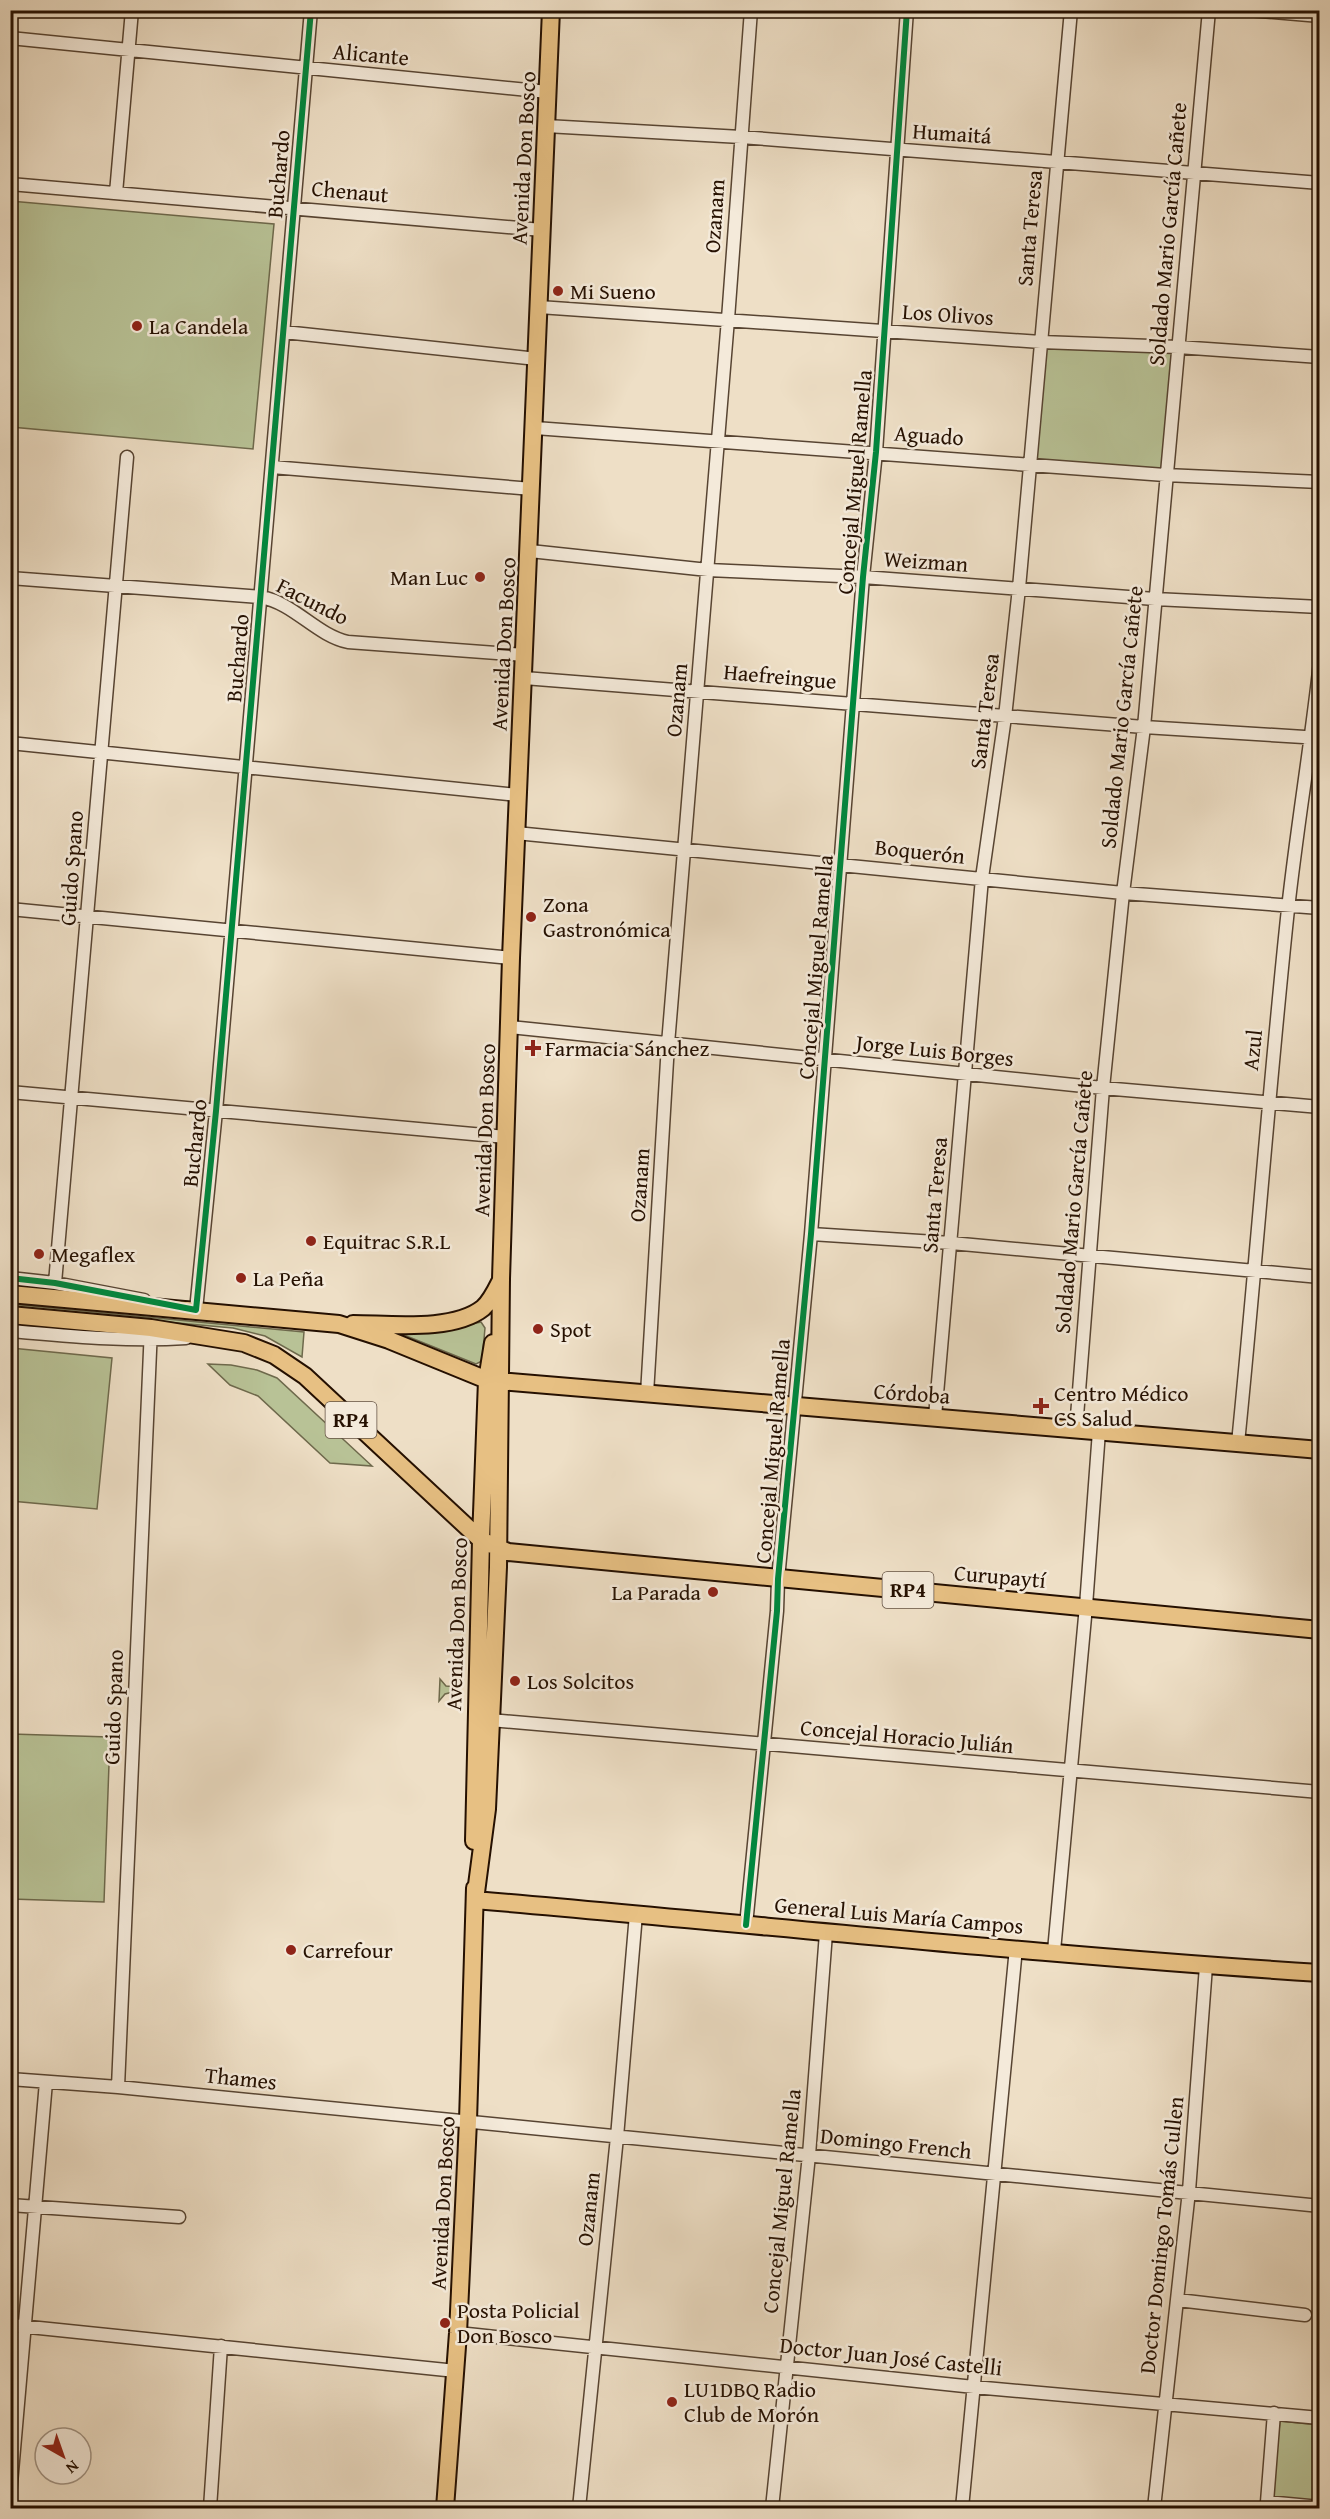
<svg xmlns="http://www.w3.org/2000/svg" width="1330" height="2519" font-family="'Gentium Book Plus',serif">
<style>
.green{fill:#b8c296;stroke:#6e694c;stroke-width:1.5}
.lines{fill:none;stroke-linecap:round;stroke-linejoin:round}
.minor-casing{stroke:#574432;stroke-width:15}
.major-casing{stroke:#251001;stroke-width:20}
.minor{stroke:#f4eada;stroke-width:12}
.major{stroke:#e7c083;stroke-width:16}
.cycleway-casing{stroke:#f4eada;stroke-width:10}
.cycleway{stroke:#00873e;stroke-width:6}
.poi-dot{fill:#8f2418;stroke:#f4eada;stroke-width:2}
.labels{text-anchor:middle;stroke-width:5;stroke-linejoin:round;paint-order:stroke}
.shield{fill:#f4eada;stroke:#635142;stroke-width:1.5}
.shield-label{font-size:21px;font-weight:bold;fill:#251001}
.street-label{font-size:22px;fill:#251001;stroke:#f4eada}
.poi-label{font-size:22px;fill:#251001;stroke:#f4eada;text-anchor:start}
</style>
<rect width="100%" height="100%" fill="#eedfc6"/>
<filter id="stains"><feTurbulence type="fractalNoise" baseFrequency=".00333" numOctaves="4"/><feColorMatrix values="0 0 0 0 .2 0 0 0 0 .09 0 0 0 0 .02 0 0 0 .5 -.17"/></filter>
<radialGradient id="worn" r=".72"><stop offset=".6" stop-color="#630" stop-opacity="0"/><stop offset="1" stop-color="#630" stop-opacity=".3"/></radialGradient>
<path class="green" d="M10 201 274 224 253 449 11 427Z
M1041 342 1178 347 1165 475 1031 464Z
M10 1304 304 1332 302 1357 265 1336 233 1328 11 1308Z
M481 1322 485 1328 482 1361 476 1364 394 1331H441Z
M11 1348 112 1358 97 1509 11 1501Z
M208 1364 231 1365 257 1370 277 1378 372 1466 330 1463 258 1396 230 1385Z
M440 1679 446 1686 457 1687V1691L445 1694 439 1701Z
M11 1734 110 1737 104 1902 11 1899Z
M1280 2421 1319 2425V2502L1272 2497Z"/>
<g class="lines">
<g class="minor-casing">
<path id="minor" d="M1248 10 1320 16
M10 38 548 92
M546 126 741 137 1320 183
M10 184 542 230
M116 193 132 10
M539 307 1041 342 1178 347 1320 357
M284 332 537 359
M535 428 1165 475 1320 482
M272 467 532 489
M530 551 708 570 863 577 1155 599 1320 607
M10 578 261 597C294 603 316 635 348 642L525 655
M524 678 1144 727 1320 738
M10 743 518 795
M516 833 1123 893 1320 908
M10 909 511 958
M510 1027 1103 1088 1320 1107
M10 1092 506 1137
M811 1234 951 1243 1320 1277
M10 1278 55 1283 144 1300
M55 1283 127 457
M187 1308 196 1310 216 1111 311 10
M10 1331C69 1336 127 1342 186 1338
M647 1394 668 1044 728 319 751 10
M935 1417 982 878 1005 717 1019 588 1071 10
M1076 1429 1103 1088 1123 893 1144 727 1209 10
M1238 1443C1256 1265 1269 1087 1288 909 1297 827 1311 745 1320 662
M490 1720 1320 1792
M746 1925 777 1611 778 1579 811 1234 863 577 876 452 907 10
M1054 1951 1086 1606 1099 1431
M10 2079 118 2087 1320 2206
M118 2087 151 1328
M10 2205 179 2217
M1178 2300 1305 2315
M10 2325 456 2371
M458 2333 974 2387 1320 2418
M1274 2413 1267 2502 1320 2507
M10 2495 46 2082
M210 2508 221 2346
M579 2508 617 2137 636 1914
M772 2508 809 2155 826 1933
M962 2508 1016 1948
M1154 2508 1189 2191 1206 1966"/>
</g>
<g class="major-casing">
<path id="major" d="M10 1294 339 1324 389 1340 487 1380 1320 1450
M10 1315 151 1328 244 1343 274 1355 305 1376 481 1540 508 1552 1320 1630
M353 1324C390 1324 453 1332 483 1308 491 1301 496 1290 501 1280
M474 1841 481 1540 487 1380 493 1343
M475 1900 487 1809 498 1567 501 1279 511 958 551 10
M475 1900C756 1924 1037 1955 1320 1973
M445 2508 458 2333 468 2121 475 1888"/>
</g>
<use href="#minor" class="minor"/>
<use href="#major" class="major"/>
<g class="cycleway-casing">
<path id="cycleway" d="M10 1278 55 1283 196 1310 216 1111 311 10
M746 1925 777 1611 778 1579 811 1234 863 577 876 452 907 10"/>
</g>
<use href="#cycleway" class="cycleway"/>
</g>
<g class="poi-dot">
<circle cx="558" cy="291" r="6"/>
<circle cx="137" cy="326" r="6"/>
<circle cx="480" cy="577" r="6"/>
<circle cx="531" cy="917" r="6"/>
<path d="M530 1039h6v6h6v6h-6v6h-6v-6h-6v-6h6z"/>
<circle cx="311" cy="1241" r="6"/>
<circle cx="39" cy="1254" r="6"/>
<circle cx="241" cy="1278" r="6"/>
<circle cx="538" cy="1329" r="6"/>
<path d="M1038 1397h6v6h6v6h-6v6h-6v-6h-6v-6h6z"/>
<circle cx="713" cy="1592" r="6"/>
<circle cx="515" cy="1681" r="6"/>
<circle cx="291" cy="1950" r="6"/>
<circle cx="445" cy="2323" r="6"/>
<circle cx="672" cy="2402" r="6"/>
</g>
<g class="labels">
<g class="shield">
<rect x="325.5" y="1402" width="51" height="36" rx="4.5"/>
<rect x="882.5" y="1572" width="51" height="36" rx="4.5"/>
</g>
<g class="shield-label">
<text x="351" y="1427">RP4</text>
<text x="908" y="1597">RP4</text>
</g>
<g class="street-label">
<text transform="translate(371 54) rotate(5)" y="8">Alicante</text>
<text transform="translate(952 133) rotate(4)" y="8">Humaitá</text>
<text transform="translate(523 158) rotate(-87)" y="8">Avenida Don Bosco</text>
<text transform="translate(278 174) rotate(-85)" y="8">Buchardo</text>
<text transform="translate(350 191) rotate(5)" y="8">Chenaut</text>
<text transform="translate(714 216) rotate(-86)" y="8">Ozanam</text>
<text transform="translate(1029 228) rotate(-85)" y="8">Santa Teresa</text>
<text transform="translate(1167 234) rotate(-85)" y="8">Soldado Mario García Cañete</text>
<text transform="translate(948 314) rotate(4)" y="8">Los Olivos</text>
<text transform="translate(929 435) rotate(4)" y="8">Aguado</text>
<text transform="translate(854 482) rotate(-85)" y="8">Concejal Miguel Ramella</text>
<text transform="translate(926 561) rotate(4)" y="8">Weizman</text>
<text transform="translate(313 601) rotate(27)" y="8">Facundo</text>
<text transform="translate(503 644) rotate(-87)" y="8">Avenida Don Bosco</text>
<text transform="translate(237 658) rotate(-85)" y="8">Buchardo</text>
<text transform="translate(780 676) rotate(5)" y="8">Haefreingue</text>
<text transform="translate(676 700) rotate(-85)" y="8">Ozanam</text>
<text transform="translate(984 711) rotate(-83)" y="8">Santa Teresa</text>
<text transform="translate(1121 717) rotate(-84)" y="8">Soldado Mario García Cañete</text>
<text transform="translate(920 851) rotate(6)" y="8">Boquerón</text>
<text transform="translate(71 868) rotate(-86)" y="8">Guido Spano</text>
<text transform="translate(815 967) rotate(-85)" y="8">Concejal Miguel Ramella</text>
<text transform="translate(935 1050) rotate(6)" y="8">Jorge Luis Borges</text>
<text transform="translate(1252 1050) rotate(-84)" y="8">Azul</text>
<text transform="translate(484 1130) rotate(-88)" y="8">Avenida Don Bosco</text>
<text transform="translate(194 1143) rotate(-84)" y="8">Buchardo</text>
<text transform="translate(639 1185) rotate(-86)" y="8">Ozanam</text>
<text transform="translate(934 1195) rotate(-85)" y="8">Santa Teresa</text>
<text transform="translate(1073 1202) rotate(-85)" y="8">Soldado Mario García Cañete</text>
<text transform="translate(912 1393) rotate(4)" y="8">Córdoba</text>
<text transform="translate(772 1451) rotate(-85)" y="8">Concejal Miguel Ramella</text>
<text transform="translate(1000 1576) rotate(5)" y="8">Curupaytí</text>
<text transform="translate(456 1624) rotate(-88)" y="8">Avenida Don Bosco</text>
<text transform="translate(113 1707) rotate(-88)" y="8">Guido Spano</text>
<text transform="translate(907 1736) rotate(5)" y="8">Concejal Horacio Julián</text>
<text transform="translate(899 1915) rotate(5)" y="8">General Luis María Campos</text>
<text transform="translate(241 2078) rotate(6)" y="8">Thames</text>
<text transform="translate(896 2143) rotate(6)" y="8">Domingo French</text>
<text transform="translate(781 2201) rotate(-84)" y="8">Concejal Miguel Ramella</text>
<text transform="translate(442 2203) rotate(-87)" y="8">Avenida Don Bosco</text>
<text transform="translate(588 2209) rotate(-84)" y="8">Ozanam</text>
<text transform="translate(1161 2235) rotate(-84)" y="8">Doctor Domingo Tomás Cullen</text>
<text transform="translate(891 2356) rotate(6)" y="8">Doctor Juan José Castelli</text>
</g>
<g class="poi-label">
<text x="570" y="299">Mi Sueno</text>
<text x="149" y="334">La Candela</text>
<text x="468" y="585" text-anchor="end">Man Luc</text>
<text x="543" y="912">Zona<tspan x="543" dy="25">Gastronómica</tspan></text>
<text x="545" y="1056">Farmacia Sánchez</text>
<text x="323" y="1249">Equitrac S.R.L</text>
<text x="51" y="1262">Megaflex</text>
<text x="253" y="1286">La Peña</text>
<text x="550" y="1337">Spot</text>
<text x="1054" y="1401">Centro Médico<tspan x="1054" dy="25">CS Salud</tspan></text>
<text x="701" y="1600" text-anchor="end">La Parada</text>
<text x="527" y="1689">Los Solcitos</text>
<text x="303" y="1958">Carrefour</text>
<text x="457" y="2318">Posta Policial<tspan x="457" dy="25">Don Bosco</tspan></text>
<text x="684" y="2397">LU1DBQ Radio<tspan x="684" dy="25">Club de Morón</tspan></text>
</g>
</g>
<rect width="1330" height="2519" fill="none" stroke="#eedfc6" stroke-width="36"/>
<rect x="12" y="12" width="1306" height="2495" fill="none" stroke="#251001" stroke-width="3"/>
<rect x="18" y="18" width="1294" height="2483" fill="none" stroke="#251001" stroke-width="1.5"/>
<g transform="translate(63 2456) rotate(140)"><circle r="28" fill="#f4eada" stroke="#a19383" stroke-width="1.5"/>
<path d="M0-4.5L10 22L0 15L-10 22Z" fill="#8f2418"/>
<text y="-9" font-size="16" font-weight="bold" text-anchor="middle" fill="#251001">N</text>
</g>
<rect width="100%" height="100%" filter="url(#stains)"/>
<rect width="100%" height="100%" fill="url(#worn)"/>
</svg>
